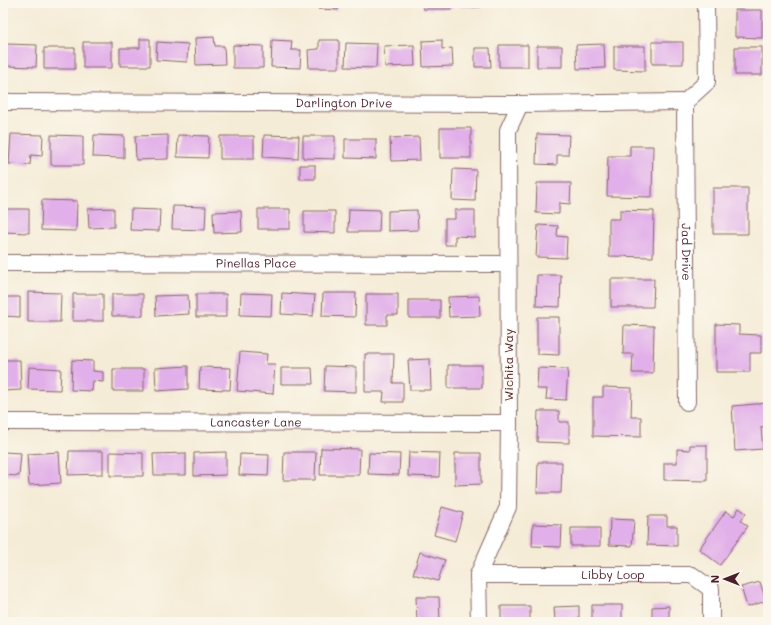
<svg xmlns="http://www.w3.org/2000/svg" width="771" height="625" font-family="Mali,sans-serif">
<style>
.building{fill:#e1afe9}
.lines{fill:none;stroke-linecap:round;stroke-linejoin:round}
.street-casing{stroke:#866767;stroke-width:18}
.street{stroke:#fff;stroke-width:16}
.labels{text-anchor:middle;stroke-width:3;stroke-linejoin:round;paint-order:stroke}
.street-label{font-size:12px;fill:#4a1f2b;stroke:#fbf7ec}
</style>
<rect width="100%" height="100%" fill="#fbf7ec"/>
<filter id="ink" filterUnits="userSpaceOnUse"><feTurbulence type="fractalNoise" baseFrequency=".025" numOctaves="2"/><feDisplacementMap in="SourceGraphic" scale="8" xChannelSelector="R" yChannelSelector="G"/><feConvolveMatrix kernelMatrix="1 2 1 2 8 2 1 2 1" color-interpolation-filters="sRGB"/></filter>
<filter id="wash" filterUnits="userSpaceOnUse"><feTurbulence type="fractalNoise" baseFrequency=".012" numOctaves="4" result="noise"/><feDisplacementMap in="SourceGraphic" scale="16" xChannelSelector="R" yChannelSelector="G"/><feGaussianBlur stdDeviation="0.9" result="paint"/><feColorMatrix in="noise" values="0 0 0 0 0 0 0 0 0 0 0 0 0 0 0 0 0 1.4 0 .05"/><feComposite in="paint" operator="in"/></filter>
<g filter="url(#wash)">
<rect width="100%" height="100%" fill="#f5ecd7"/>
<g id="blocks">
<path class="building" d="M318 3H338V10L318 9Z
M423 3H452V9H423Z
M460 3H481V7H460Z
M735 10H762V38L735 37Z
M214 37 215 46H224L225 64 196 65 195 38Z
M140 39H150V66H120V48H140Z
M272 40 292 41 291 50H301L300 68 271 67Z
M319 40H339V68H309L308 50 319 49Z
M442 40V49L452 48 453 66 423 67 422 41Z
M83 42H112V68H83Z
M157 42 188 44 187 62 156 60Z
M652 42H683V64H652Z
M346 43 377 44 376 68 345 67Z
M6 44 37 45 36 67 5 66Z
M604 44 605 68 577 69 576 45Z
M233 45 263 46V68H233Z
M414 45 415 66 385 67 384 46Z
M499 45H528V67H499Z
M537 46H562V67H537Z
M614 46H645V71L614 70Z
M735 47H762V75H735Z
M44 48H75V69H44Z
M475 48H490L491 67H475Z
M440 128H471V158H440Z
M11 134 43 135 42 156 31 155 30 165 9 164Z
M537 134 569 135 568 155H557V165L536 164Z
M51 135 83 136V165H51Z
M94 135 124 136V158L93 157Z
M168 135V159L136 160 135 136Z
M178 135 209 136 208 158 177 157Z
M264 135 299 136 298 159 263 157Z
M220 136H254V159H220Z
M303 136H335V159L303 158Z
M419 137 420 160 391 161 390 138Z
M345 139H376V159L345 158Z
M630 146H653L652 197 607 196 608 156H630Z
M300 165H315V179H300Z
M453 169 476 170 475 201 452 200Z
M537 183H571L570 204 559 203V214L536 213Z
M713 188H748V234H713Z
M42 200 77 201 76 231 41 230Z
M173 206 206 207 205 230 172 229Z
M114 208V227L89 228 88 209Z
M3 209H29V233L3 232Z
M131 209 160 210 159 231 130 230Z
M258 209H290V229H258Z
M349 209 380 210 379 232H348Z
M417 210 418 230 388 231V211Z
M455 210H475V237L455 236V245H445V219H455Z
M620 210 654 211 653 257 609 256V219H620Z
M241 211 242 232 214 233 213 212Z
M304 211H335V233L304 232Z
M538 225 558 226 557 236 567 237 566 258 536 257Z
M537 275H561L560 307 536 306Z
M611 279H654L653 307H611Z
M28 292 61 293 60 322H28Z
M241 293 272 294 271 316 240 315Z
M282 293 315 295 313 316 281 314Z
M323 293H356L355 317 322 316Z
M73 294H103V321H73Z
M112 294H143V316H112Z
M196 294H226V317H196Z
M366 294H398V315H387V325H366Z
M188 295 189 314 156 316 155 296Z
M479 296 480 316 449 317 448 297Z
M3 297H20V317L3 316Z
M409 300H440V318H409Z
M537 317H559V355L537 354Z
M716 324 739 325V334L761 335V353H750V372H716Z
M624 325 654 326 653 373H632L633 354H623Z
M240 352 267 354 266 364H275L273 394 237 391Z
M365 354H394L393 383H403V402H383L384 392H365Z
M430 359 431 390H410L408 360Z
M3 360H20L21 390 3 391Z
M72 360 93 361V371L103 372V382L93 381 92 391 71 390Z
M448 365H482V388H448Z
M188 366V389L156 391 155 368Z
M325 366 356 367V392L324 391Z
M29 367 61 369 60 390 28 389Z
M200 367 231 368 230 390 199 389Z
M281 368H312L313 384H281Z
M538 368 568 369 566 400 546 399 547 389H537Z
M113 369H144V391H113Z
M603 387 632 388 631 417H641V437L593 436V397H603Z
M768 403V426L761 427 763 449 735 451 732 406Z
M538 411H559V422H569V443L537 442Z
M690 445H707V481L664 480V463H677V449L690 450Z
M321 448 360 449 359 475H320Z
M69 451H103V474L68 475Z
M3 452 21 453 19 476 3 475Z
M59 452 61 483 29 485 27 454Z
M110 452 143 453V476H110Z
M226 452V475L194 476V453Z
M284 452H316L315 480H283Z
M409 452 440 453 439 477 408 476Z
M186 453V475H154L153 454Z
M369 453 400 454 399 475 368 474Z
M455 453H481V484L455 485Z
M240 454 269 455 268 476 239 475Z
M538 462H562L561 493H537Z
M442 507 463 513 455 541 434 535Z
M739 508 746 513 741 521 748 526 720 565 699 549 726 511 734 516Z
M648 516H667V526H677V546L647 545Z
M610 519 634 520 632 546 609 545Z
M533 524 562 525 561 547 532 546Z
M571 528H600V546H571Z
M420 552 445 560 438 581 413 574Z
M760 582 766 601 747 607 741 587Z
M416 597H439L440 622H417Z
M592 605H622V622H592Z
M501 606H530V622H501Z
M579 606V622H555L554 607Z
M669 606V622H652V607Z"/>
</g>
</g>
<g filter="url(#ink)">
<use href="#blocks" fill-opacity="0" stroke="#866767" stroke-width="1"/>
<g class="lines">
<g class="street-casing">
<g id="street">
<path id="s1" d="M3 102 520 104 685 102"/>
<path id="s2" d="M685 102 687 402"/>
<path d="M685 102 707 82 706 3"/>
<path id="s3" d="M3 263 508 264"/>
<path id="s4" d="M3 422 509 423"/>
<path id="s5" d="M478 575H692L711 589V622"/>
<path d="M479 622 478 575 508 507 509 423 508 130 520 104"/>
</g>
</g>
<use href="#street" class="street"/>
</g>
</g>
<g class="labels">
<g class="street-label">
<text dy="4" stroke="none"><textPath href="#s1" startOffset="341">Darlington Drive</textPath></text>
<text dy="4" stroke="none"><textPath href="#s2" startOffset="150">Jad Drive</textPath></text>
<text dy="4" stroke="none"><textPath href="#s3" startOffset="253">Pinellas Place</textPath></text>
<text transform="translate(509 365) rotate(-90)" y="4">Wichita Way</text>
<text dy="4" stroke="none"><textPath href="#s4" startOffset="253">Lancaster Lane</textPath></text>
<text dy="4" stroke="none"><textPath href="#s5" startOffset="135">Libby Loop</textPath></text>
</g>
</g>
<rect width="771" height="625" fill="none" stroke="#fbf7ec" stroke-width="16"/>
<g transform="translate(725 579) rotate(270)" stroke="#fbf7ec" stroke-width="3" paint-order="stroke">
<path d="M0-3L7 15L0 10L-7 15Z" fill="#4a1f2b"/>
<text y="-6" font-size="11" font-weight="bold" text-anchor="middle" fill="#4a1f2b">N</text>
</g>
</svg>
